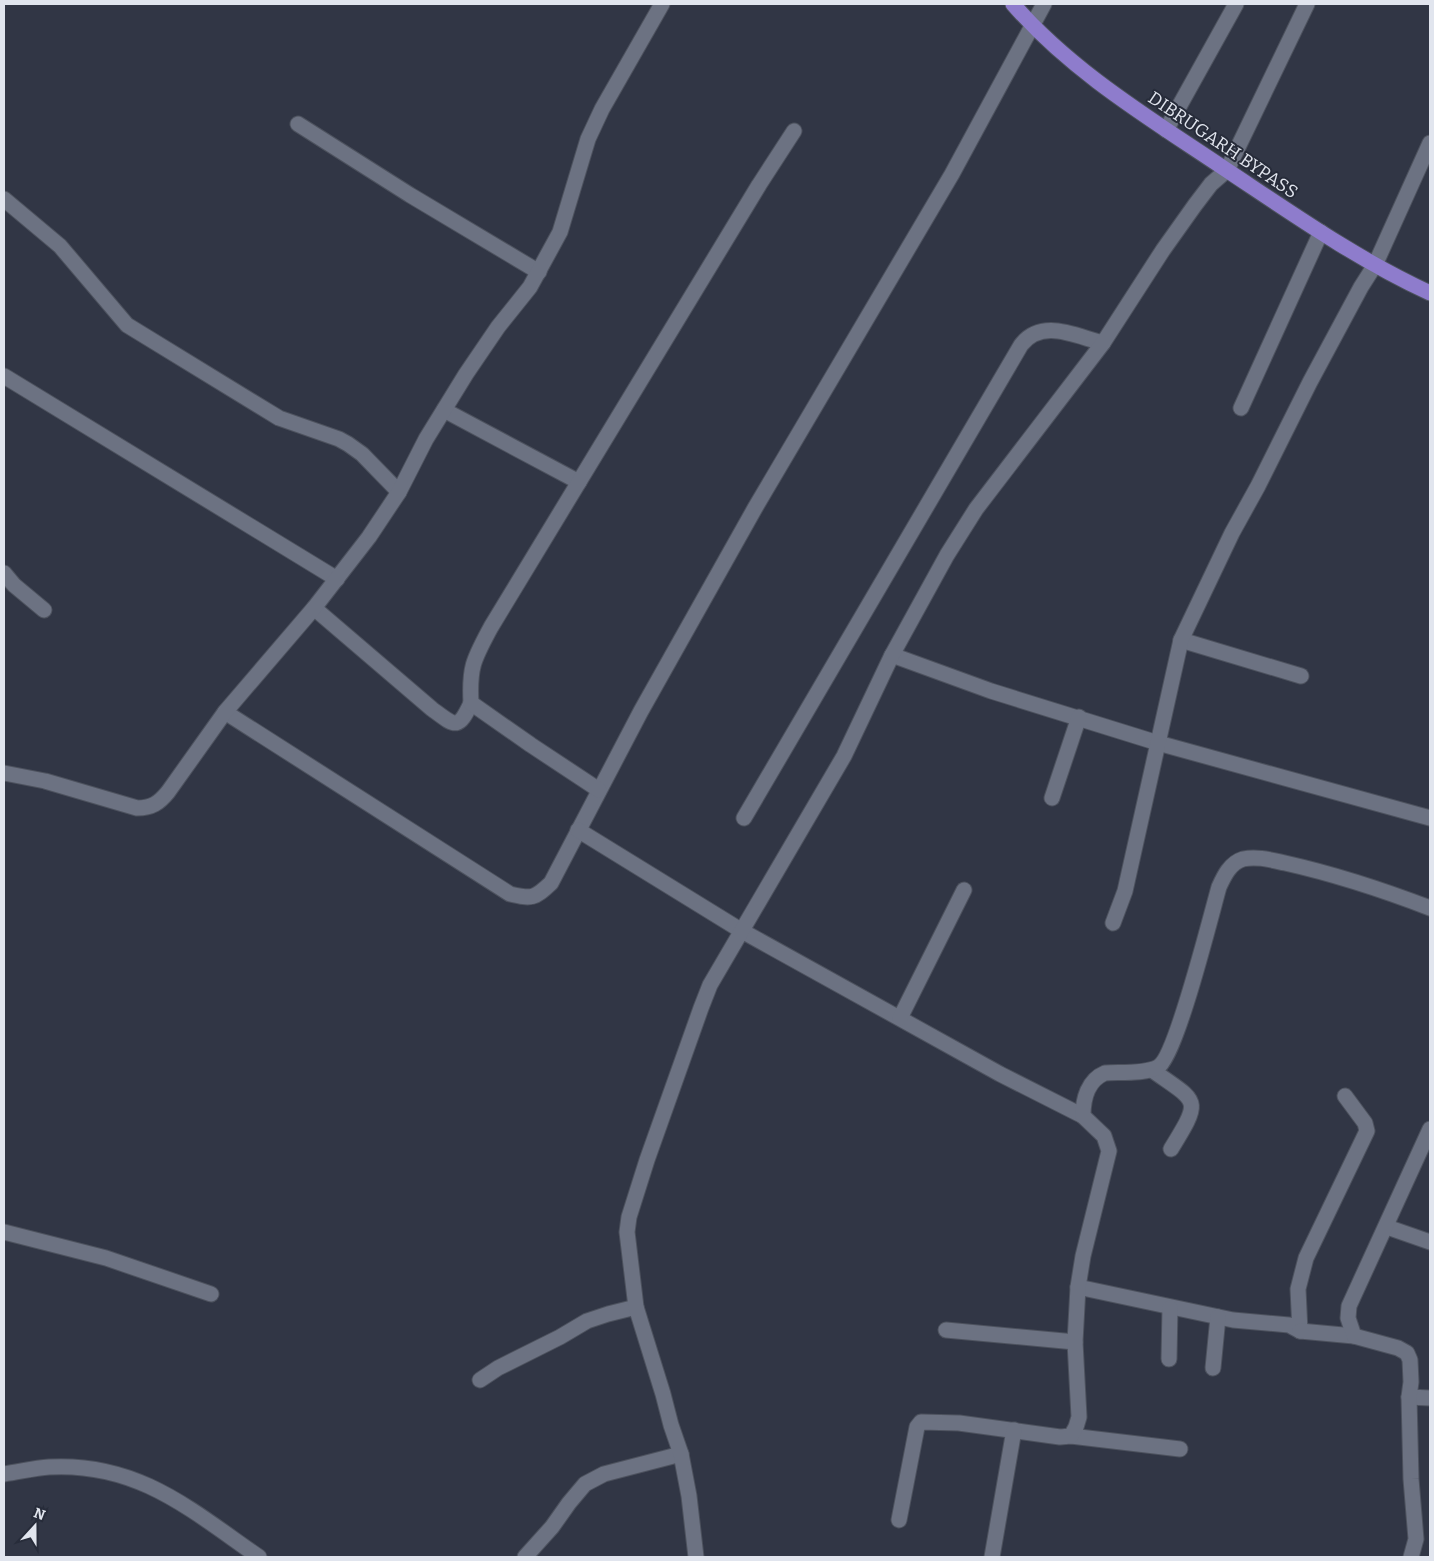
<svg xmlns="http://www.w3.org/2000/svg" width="1434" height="1561" viewBox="0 0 1434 1561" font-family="Bitter,serif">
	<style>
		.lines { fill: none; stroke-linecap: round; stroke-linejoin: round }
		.minor-casing { stroke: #4d525e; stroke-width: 17 }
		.major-casing { stroke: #4d525e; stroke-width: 17 }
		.minor { stroke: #6c7282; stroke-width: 15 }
		.major { stroke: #8e7ccc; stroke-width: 15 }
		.labels { text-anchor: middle; stroke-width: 4; stroke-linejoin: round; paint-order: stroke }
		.street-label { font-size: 18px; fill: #e1e5ee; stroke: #272c3a }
	</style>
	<rect width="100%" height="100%" fill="#313645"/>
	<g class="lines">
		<g class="minor-casing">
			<g id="minor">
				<polyline points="298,124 410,195 539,272"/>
				<polyline points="1166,130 1236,4"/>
				<polyline points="4,199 60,246 127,325 279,418 339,439 348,444 362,454 399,492"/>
				<polyline points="4,376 337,579"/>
				<polyline points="1241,408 1321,232"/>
				<polyline points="444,410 579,482"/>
				<polyline points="4,573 14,585 44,610"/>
				<path d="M314,608L432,709C455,726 458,731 471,703"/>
				<polyline points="1181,640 1301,676"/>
				<polyline points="892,655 991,691 1158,743 1430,818"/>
				<path d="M225,712L510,894C532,899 534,899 551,883L641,711L755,508L952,174L1044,4"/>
				<path d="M4,773L45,781L137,808C152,808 159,803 168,792L225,712L314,608L369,537L399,492L426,439L466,374L498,327L530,287L560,232L588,139L602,109L662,4"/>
				<path d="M599,790L531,745L471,703C469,666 474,659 491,627L759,185L794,131"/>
				<polyline points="1052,798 1079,717"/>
				<path d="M744,818L1021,345C1042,318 1075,336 1103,343"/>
				<polyline points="578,830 742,931 1000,1074 1083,1116"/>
				<polyline points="1113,923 1125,891 1181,640 1232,533 1258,486 1310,382 1361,287 1375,265 1430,143"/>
				<polyline points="900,1018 964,890"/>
				<path d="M1152,1070C1198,1103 1203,1097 1171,1149"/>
				<polyline points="1387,1227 1430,1242"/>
				<polyline points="4,1232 106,1258 211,1294"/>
				<polyline points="1078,1287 1233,1320 1289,1325 1300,1331 1298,1289 1306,1258 1367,1131 1365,1123 1345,1096"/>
				<polyline points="946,1330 1075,1342"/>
				<polyline points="1300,1331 1354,1336"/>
				<polyline points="1169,1359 1170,1308"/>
				<polyline points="1213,1368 1218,1317"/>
				<polyline points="480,1380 498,1368 560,1337 587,1321 608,1314 636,1307"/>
				<polyline points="1409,1397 1430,1398"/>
				<polyline points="1071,1436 1180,1449"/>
				<path d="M4,1474C19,1472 34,1468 49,1467C138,1462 191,1510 259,1557"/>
				<path d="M899,1520L917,1427L921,1422L959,1423L1060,1437L1071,1436L1076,1427L1079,1417L1075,1342L1078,1287L1083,1256L1109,1151L1104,1136L1083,1116C1083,1099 1088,1080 1105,1073C1119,1072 1146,1074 1158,1067C1176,1057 1211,915 1219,887C1224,876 1230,863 1243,859C1257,856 1271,860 1285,863C1334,874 1383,890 1430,908"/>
				<polyline points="525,1557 552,1527 569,1503 585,1484 604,1474 681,1454"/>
				<polyline points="696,1557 689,1496 681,1454 671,1425 663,1394 636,1307 627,1232 629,1217 647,1160 701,1008 710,985 844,756 892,655 947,555 976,509 1103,343 1163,250 1195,205 1211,184 1227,170 1307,4"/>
				<polyline points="992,1557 1014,1430"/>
				<polyline points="1411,1557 1416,1539 1411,1479 1409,1397 1411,1382 1410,1360 1407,1353 1398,1348 1354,1336 1348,1318 1349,1306 1430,1129"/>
			</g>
		</g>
		<g class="major-casing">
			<path id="major" d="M1013,4C1071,71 1149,118 1222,167C1290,212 1356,259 1430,293"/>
		</g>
		<use href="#minor" class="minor"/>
		<use href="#major" class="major"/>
	</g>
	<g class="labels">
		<g class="street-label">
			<text transform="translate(1223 145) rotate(34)" y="6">DIBRUGARH BYPASS</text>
		</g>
	</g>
	<rect width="1434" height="1561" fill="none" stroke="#e1e5ee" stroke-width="10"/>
	<g transform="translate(35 1526) rotate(21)" stroke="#272c3a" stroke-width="4" paint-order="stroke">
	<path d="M0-4L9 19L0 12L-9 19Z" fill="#e1e5ee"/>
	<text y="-8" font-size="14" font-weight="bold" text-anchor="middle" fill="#e1e5ee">N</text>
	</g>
</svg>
